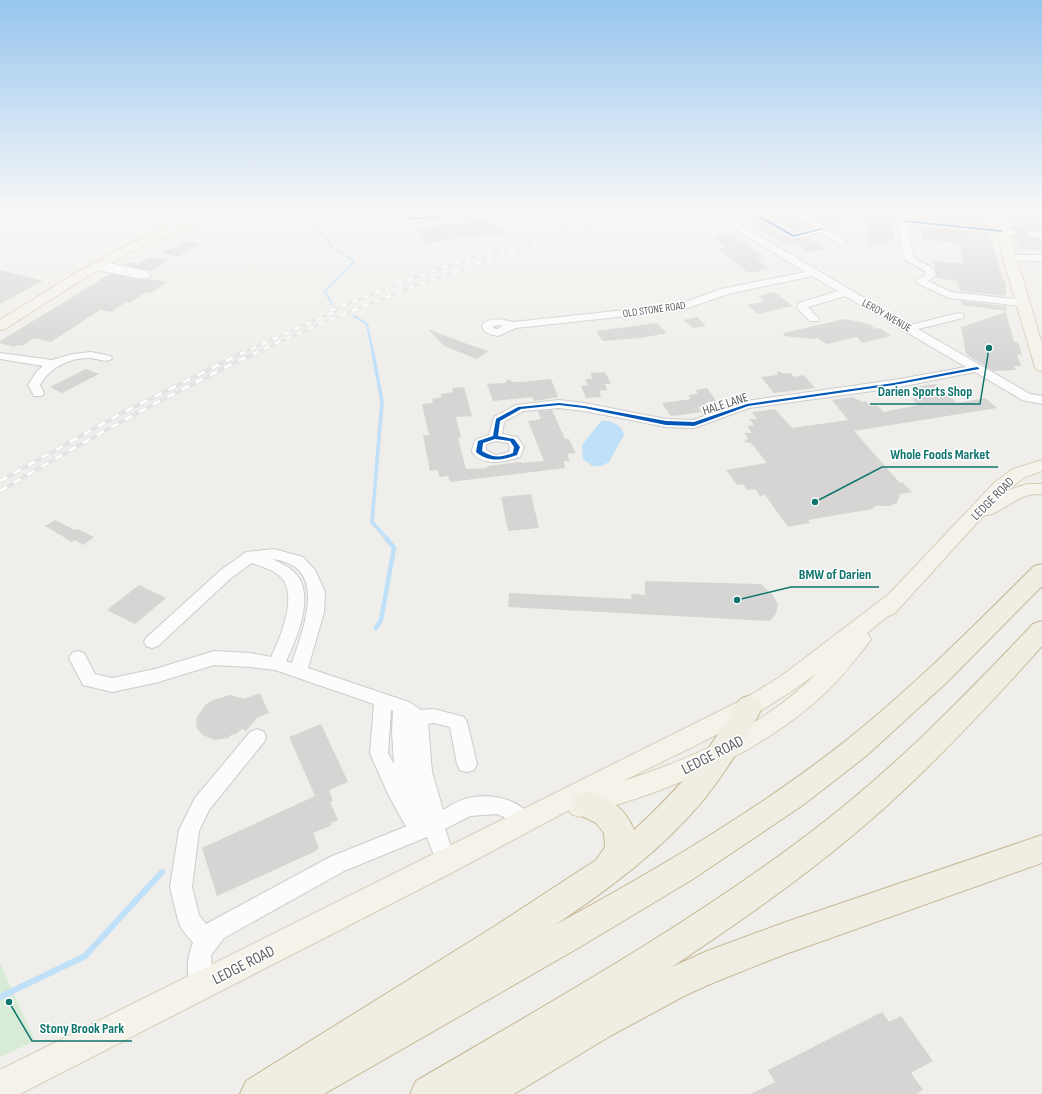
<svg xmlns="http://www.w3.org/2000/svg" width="1042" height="1094" viewBox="0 0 1042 1094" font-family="'Sofia Sans Condensed',sans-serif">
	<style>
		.green { fill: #d8ebd6 }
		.water { fill: #bfe0f9 }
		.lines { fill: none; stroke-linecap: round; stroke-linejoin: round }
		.stream-far3 { stroke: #bfe0f9; stroke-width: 2.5 }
		.stream-far2 { stroke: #bfe0f9; stroke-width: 3.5 }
		.stream-far1 { stroke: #bfe0f9; stroke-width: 4.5 }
		.stream { stroke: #bfe0f9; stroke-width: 6 }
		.building { fill: #d6d5d3 }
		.minor-tunnel { stroke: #cbcbca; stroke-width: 10; stroke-dasharray: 10 5; stroke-linecap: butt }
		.minor-casing { stroke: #cbcccc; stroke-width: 2 }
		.major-casing { stroke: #d7ceb8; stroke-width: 2 }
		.highway-casing { stroke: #c8b996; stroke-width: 2 }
		.path { stroke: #cacfcc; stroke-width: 1.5; stroke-dasharray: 2.5 1.5; stroke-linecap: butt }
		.minor { fill: #fdfcfc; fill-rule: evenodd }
		.major { fill: #f4f2e9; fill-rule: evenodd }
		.highway { fill: #f0ede3; fill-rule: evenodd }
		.rail-far1-casing { stroke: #e4e4e4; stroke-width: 3 }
		.rail-casing { stroke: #e4e4e4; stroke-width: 4 }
		.rail-far1 { stroke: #fff; stroke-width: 2; stroke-dasharray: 6; stroke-linecap: butt }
		.rail { stroke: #fff; stroke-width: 2.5; stroke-dasharray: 8; stroke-linecap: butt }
		.cycleway-casing { stroke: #fff; stroke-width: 2 }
		.cycleway { fill: #0057b8; fill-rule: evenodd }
		.labels { text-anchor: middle; stroke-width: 3; stroke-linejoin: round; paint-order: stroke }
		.far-street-label { font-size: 11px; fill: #5f6368; stroke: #fff }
		.street-label { font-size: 13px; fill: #5f6368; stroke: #fff }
		.near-street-label { font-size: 16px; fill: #5f6368; stroke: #fff }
		.leader { fill: none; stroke: #0f766e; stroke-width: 1.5 }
		.callout-dot { fill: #0f766e; stroke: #fff; stroke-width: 1.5 }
		.callout-label { font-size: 14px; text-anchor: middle; font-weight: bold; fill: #0f766e; stroke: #fff; stroke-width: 3; stroke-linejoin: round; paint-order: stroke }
	</style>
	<rect width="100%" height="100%" fill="#efeeea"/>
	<polygon class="green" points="0,963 35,1041 0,1057"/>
	<path class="water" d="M601,421C610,420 623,425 624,435L609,462L601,466H592L583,459L582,445Z"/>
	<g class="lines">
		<g class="stream-far3">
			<polyline points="324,212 327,215 315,225 333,248 354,261 325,291 332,304"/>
			<polyline points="354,316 367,324 373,354"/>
		</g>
		<polyline class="stream-far2" points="373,353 382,402 372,522 387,539"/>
		<polyline class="stream-far1" points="376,628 381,620 394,548 386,538"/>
		<polyline class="stream" points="0,997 85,956 162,872"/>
	</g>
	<g class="building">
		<polygon points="767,212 792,212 811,227 794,231 767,216 773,215"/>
		<polygon points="806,212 823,212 841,223 826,226"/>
		<polygon points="867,212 894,213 893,242 887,241 887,243 868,246"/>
		<polygon points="922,212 937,212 939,216 949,218 957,216 959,214 959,212 984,212 988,226 915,218 914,213 920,214"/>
		<polygon points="1009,212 1037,214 1042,230 1031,230 1024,234 1028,237 1042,239 1042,250 1019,249 1013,236 1016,237 1016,235 1018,232 1014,229"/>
		<polygon points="754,219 790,239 793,240 807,237 826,249 809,252 795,244 785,245 746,221"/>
		<polygon points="484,220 509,233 453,238 454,240 425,243 417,227"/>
		<polygon points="916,226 989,234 1002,276 1006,284 1006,295 1003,295 1004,296 960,291 957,281 937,278 934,261 964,264 960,243 923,240 921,232 917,231"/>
		<polygon points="730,233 763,256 756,258 769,269 748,273 718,249 726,248 713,236"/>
		<polygon points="185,241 199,244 178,257 162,253"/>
		<polygon points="150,257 168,260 150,272 147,270 125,265 129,262 138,264"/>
		<polygon points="0,270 43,281 0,304"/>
		<polygon points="110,274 141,280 150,279 167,282 151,293 146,292 129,303 126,302 111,312 100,310 51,342 34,338 22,346 17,345 14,347 0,343 0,341"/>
		<polygon points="774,292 793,306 758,314 747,305 765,301 758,296"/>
		<polygon points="961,301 1006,306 1007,311 962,305"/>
		<polygon points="1006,312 1014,342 1018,342 1022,355 1017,354 1021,366 1014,366 1016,370 993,371 966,354 961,327"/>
		<polygon points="697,317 706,326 693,328 683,320"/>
		<polygon points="845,319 869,324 876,329 880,328 891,336 862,343 857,337 826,344 818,338 810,339 784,336 783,333"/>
		<polygon points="657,323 667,333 641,338 603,341 596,331"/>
		<polygon points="428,329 467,344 488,351 477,359 444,346"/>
		<polygon points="86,369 99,374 62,393 50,387"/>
		<polygon points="778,371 785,374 791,373 794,377 804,375 815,388 774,393 761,377 777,375"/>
		<polygon points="605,372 611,384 605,384 607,390 599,391 601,396 600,397 586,398 581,386 588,385 585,379 593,379 590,373"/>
		<polygon points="508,379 513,382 521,382 551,379 558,397 534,401 532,397 493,401 487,384 505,383"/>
		<polygon points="936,384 957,403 985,398 997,408 854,431 900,483 902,482 912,492 900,494 897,503 889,506 875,506 872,509 808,520 810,523 788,527 765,495 760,496 755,489 747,490 743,484 737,485 726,470 767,463 751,443 744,442 748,438 744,433 752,433 747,426 754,425 749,419 757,419 752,412 775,409 792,428 848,420 832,400 852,397 863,402 866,401 870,406 878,406 884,412 918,405 912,399 920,398 914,393 920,392 915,387"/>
		<polygon points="464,387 472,416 456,417 461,438 458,438 466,469 487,468 487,466 521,462 522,463 544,461 528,421 541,419 538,411 552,410 565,439 569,439 576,453 567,454 570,461 564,461 565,468 450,482 448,476 439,477 438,470 430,471 423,435 429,435 422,404 433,403 432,399 442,397 441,394 453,392 452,388"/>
		<polygon points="707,388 716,401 706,402 708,406 698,407 702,412 674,416 670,415 662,403 691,399 688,395 698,394 695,390"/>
		<polygon points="531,494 539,528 508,531 501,497"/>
		<polygon points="55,520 75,530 78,529 94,537 83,545 75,540 72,542 45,526"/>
		<polygon points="645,581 761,584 773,595 778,605 776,614 770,621 508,607 509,593 632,599 631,594 645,595"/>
		<polygon points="139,585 166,598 135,624 107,610"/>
		<polygon points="260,693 269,713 257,718 246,731 242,729 236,734 229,736 229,738 214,740 203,735 198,730 196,724 197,717 205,705 213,700 230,695 244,699"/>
		<polygon points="321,724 348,782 329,790 333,801 330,802 338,820 331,823 332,825 313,833 319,848 316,850 316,851 217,896 202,848 315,796 289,737"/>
		<polygon points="882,1012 889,1022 901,1016 933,1061 911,1073 923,1090 916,1094 751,1094 775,1082 768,1070"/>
	</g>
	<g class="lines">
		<polyline class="minor-tunnel" points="1011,232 1031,234"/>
		<g class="minor-casing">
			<g id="minor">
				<polygon points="183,212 192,212 200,221 196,224 193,223"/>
				<polygon points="398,212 408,212 416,216 451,212 480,212 476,215 416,222 405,219"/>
				<path d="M708,212H719L910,325L959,313L963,314L964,316L963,318L918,329L1030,394L1042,396V404L1022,400L975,372L894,388L749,408L694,428L666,427L584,411L559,408L523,411L504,422L502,434L517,437L524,447L520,457C505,462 483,467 472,452C474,438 476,439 489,435L494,417L516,405L559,400L584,403L666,419L693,420L747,401L894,380L966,367L845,296L808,307L819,319L818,321H810L797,308L799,303L838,291L812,276L728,294L682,310L516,328L498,336C490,334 483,334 482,325C490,316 504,320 514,322L680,304L721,289L805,272ZM497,325L503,326L497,329L493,328V327ZM496,441L508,443L510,447L509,452L496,455L486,450V444Z"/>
				<polygon points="757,212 794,233 815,228 793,212 803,212 847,242 842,245 839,244 821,232 793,239 790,238 754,217 753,215 754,213"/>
				<polygon points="899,212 907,212 908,219 1014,230 1016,232 1014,234 1011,235 908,224 910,241 914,258 934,269 936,275 928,281 951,292 1023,300 1028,303 1027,305 1023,306 949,298 917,283 916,281 926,274 925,271 905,260 900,241"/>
				<path d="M938,212H957L958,214C954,218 945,216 939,215Z"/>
				<polygon points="1031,231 1042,232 1042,238 1028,236 1026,234 1028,232"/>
				<polygon points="1009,255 1042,255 1042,261 1006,260 1004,258"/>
				<polygon points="101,261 147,271 151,275 150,277 141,279 93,269 91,267"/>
				<path d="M91,352L110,356L112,358L110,360C103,362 98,359 91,358C71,357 50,367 40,385L44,393L42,396H34L28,385L37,371L43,366L0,359V353L52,360L73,354Z"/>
				<path d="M274,549L303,557L315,570L325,592L324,612L308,668L409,702L421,710L434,709L464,717L467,722L477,764L474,770L467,772L460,770L457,764L450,727L434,723L428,724L432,772L443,810C450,806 457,801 465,799C488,792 522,798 533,821L530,827L523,830L516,827L504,817L497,814L470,816L445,829L456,862L453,869L446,872L439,869L427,837L344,871L224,938L211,955L213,985L209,993L201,997L193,993C186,977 186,959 193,943L181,928L178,920L170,887L179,830L195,798L250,732L257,729L264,732L266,737L264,742L209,810L199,831L192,887L199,915L206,924L330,857L407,826L405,825L388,794L370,753L374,704L275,670L250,667L214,665L155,683L112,692L83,685L69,658L72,653L78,651L84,653L95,674L112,678L155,669L214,651L250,653L271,657C280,639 296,600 284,581C278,571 263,567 252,563L231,578L158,646L152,648L146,646L144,642L146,638L221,570L246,552ZM272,559C330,565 303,629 292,663L286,661C297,638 315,596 296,574C290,567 281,563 272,559ZM391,710L393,711L392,731L394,764L388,753Z"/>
			</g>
		</g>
		<g class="major-casing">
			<g id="major">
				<path d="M221,212H240L239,214C214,220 189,226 166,236C108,260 57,296 5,329L0,330V320L71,276L129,244L169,227Z"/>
				<polygon points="992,212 1003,212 1042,344 1042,371 1037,370 1035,367 1003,258"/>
				<path d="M1042,460V471L1025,477L1006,491L1027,484H1042V494C1037,494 1031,494 1026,496C1014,499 995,517 984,515L894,614L888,616L867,633L871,639L867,645C854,661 841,678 825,693C777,738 717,769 655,792C630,801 605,808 580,817L571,814L569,810L455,871L20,1094H0V1070L742,700L780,677L889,594L995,482L1013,469ZM817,673C765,725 693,759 623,781C689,748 758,718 817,673Z"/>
			</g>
		</g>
		<g class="highway-casing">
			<g id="highway">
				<path d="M1042,564V586L947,682L866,756L803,805L693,879L580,947L324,1094H240L246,1081L495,926L596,860L605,847L604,833L596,823L576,813L571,804L576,795L586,791C610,800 624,805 634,830C667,800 696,769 720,731C725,724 735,702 742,698C748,695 753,696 759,699L763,706C747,738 727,770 705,798C663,849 609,889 555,925C656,870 757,811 848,739C914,686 974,626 1034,566Z"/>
				<path d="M1042,621V646C991,703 938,760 881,811C816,869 744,919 672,967L707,951L783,923L1042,835V863L783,955L715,982L686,995L612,1035L514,1094H410L416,1081C549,1003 684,928 807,835C890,773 962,699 1033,624Z"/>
			</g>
		</g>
		<polyline class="path" points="1038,223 1042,223"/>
		<use href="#minor" class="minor"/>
		<use href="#major" class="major"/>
		<use href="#highway" class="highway"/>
		<g class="rail-far1-casing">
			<g id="rail-far1">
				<path d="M330,311C426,271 525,238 626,212"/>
				<polyline points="240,354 336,311"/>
				<path d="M253,354C382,294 514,247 652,212"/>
			</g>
		</g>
		<g class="rail-casing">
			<g id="rail">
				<polyline points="0,481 124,412 242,353"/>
				<path d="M0,491C83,442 167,395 255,353"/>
			</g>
		</g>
		<use href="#rail-far1" class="rail-far1"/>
		<use href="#rail" class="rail"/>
		<g class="cycleway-casing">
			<g id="cycleway">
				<polygon points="400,212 404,212 409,216 416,218 465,212 478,212 416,220 407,218"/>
				<polygon points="756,214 758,214 794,235 822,228 824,229 793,237 756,216"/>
				<polygon points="903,220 1001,230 1003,231 1001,232 904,222 903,222"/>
				<path d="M977,367L979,368V369L894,385L748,406L694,426L666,425L584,408L559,405L521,409L500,421L498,436L514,439L520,447L517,455C502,460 489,463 476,452L478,441L493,436L496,419L518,407L559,403L584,406L666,421L694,422L747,404L894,383ZM495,439L510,441L514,447L513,453C500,458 494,458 482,451L483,443Z"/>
			</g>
		</g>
		<use href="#cycleway" class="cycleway"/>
	</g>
	<linearGradient id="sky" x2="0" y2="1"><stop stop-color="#97c6ef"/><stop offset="0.58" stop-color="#f8f7f6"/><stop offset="1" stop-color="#f8f7f6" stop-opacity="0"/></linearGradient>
	<rect width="1042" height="365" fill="url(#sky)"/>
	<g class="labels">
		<g class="far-street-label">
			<text transform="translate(654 309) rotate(-8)" y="4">OLD STONE ROAD</text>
			<text transform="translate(887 315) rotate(30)" y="4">LEROY AVENUE</text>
		</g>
		<g class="street-label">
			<text transform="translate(725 403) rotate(-18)" y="5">HALE LANE</text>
			<text transform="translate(992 498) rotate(-45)" y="5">LEDGE ROAD</text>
		</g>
		<g class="near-street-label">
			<text transform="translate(712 754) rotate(-27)" y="6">LEDGE ROAD</text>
			<text transform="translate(243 964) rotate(-27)" y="6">LEDGE ROAD</text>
		</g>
	</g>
	<path class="leader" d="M989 348L980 404H870M815 502L882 467H998M737 600L791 587H879M9 1002L32 1041H132"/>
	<g class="callout-dot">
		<circle cx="989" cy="348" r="4"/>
		<circle cx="815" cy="502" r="4"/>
		<circle cx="737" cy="600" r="4"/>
		<circle cx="9" cy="1002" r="4"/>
	</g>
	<g class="callout-label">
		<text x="925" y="396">Darien Sports Shop</text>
		<text x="940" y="459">Whole Foods Market</text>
		<text x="835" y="579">BMW of Darien</text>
		<text x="82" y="1033">Stony Brook Park</text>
	</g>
</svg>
